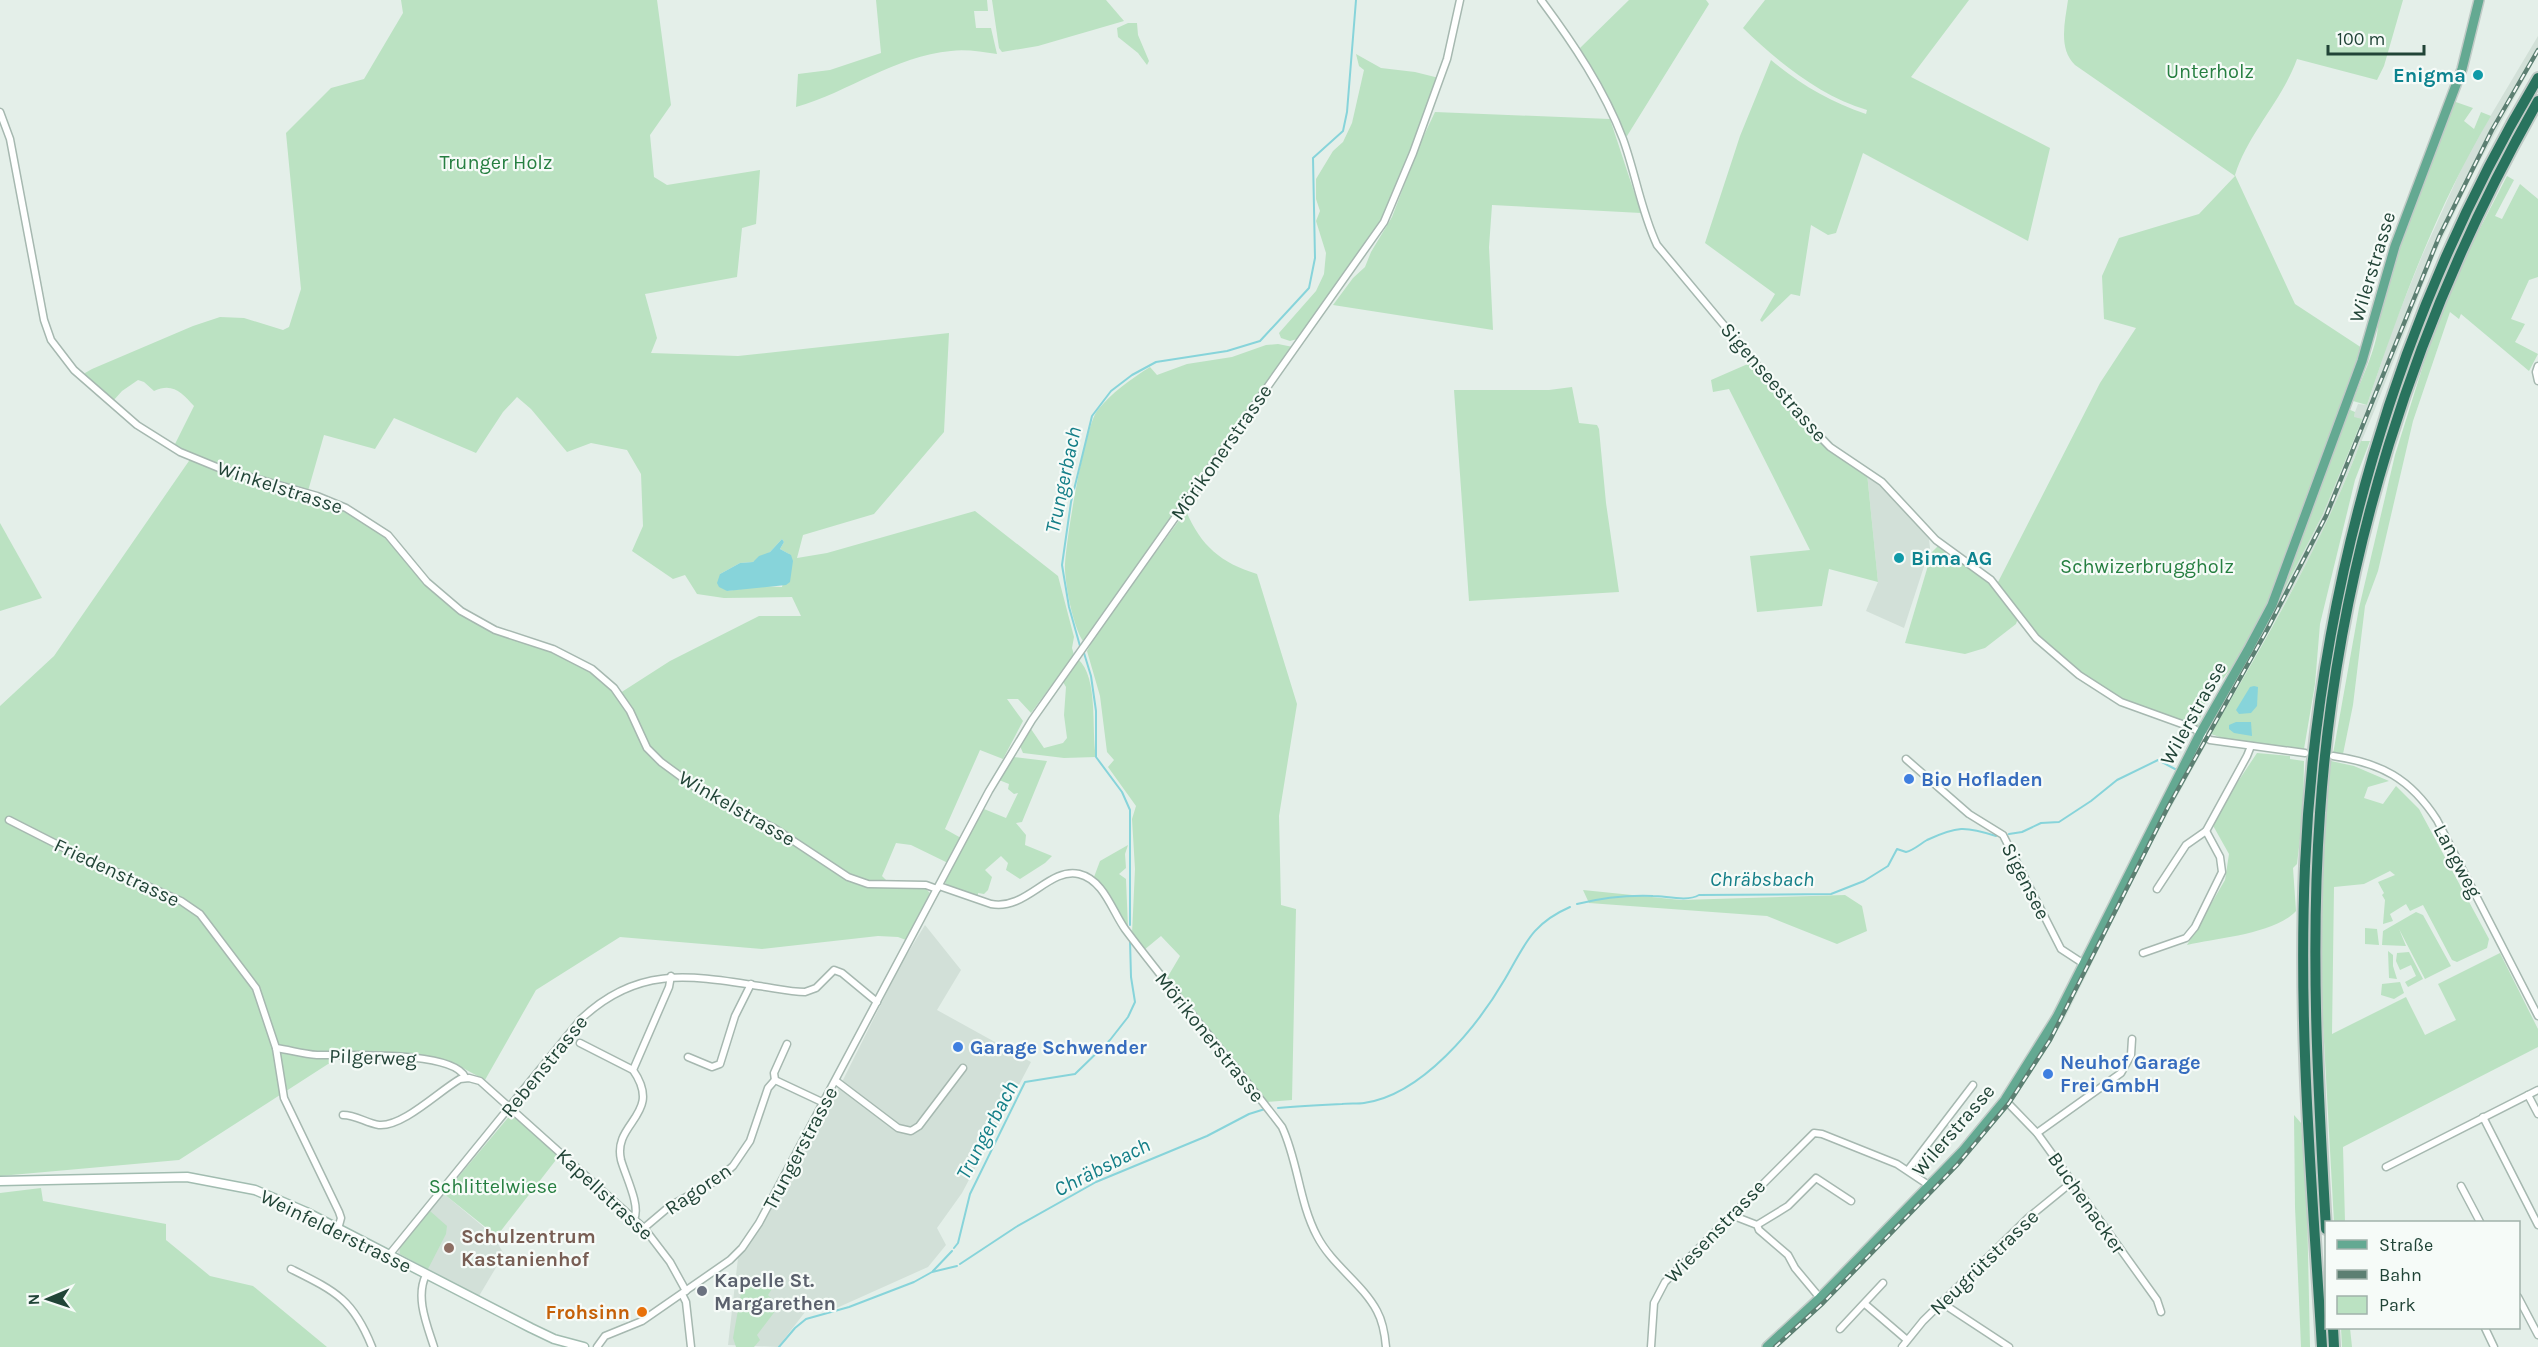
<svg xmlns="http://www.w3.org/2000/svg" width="2538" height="1347" viewBox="0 0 2538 1347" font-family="Karla,sans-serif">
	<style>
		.built { fill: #d2e0d8 }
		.green { fill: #bbe2c2; fill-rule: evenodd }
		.water { fill: #87d4da }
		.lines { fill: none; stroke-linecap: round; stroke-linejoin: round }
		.stream { stroke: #87d4da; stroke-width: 2 }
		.minor-casing { stroke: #a6b8b0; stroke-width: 9 }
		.secondary-casing { stroke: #a1bcb0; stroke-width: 11 }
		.primary-casing { stroke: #c1cbc7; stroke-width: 12 }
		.motorway-casing { stroke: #c1cbc7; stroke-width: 14 }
		.minor { stroke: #fff; stroke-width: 6 }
		.secondary { stroke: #fff; stroke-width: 8 }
		.primary { stroke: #64a992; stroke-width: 9 }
		.motorway { stroke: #29735e; stroke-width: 10 }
		.rail-casing { stroke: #5c7f72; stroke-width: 4.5 }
		.rail { stroke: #f6fbf8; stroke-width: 2; stroke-dasharray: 7; stroke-linecap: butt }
		.culture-dot { fill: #0f9aa8; stroke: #f6fbf8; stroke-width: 2 }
		.shop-dot { fill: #3f7fe0; stroke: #f6fbf8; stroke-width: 2 }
		.education-dot { fill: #8d6e63; stroke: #f6fbf8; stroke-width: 2 }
		.worship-dot { fill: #6b7280; stroke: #f6fbf8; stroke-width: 2 }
		.food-dot { fill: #e8710a; stroke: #f6fbf8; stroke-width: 2 }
		.labels { text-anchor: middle; stroke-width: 4.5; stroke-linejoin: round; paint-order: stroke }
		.park-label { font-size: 20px; fill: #267f41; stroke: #f6fbf8 }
		.culture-label { font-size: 20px; font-weight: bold; fill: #0d838f; stroke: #f6fbf8; text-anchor: end }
		.street-label { font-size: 20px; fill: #214437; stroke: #f6fbf8 }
		.shop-label { font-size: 20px; font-weight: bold; fill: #366cbe; stroke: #f6fbf8; text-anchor: start }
		.education-label { font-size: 20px; font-weight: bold; fill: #785e54; stroke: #f6fbf8; text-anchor: start }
		.worship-label { font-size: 20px; font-weight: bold; fill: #5b616d; stroke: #f6fbf8; text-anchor: start }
		.food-label { font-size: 20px; font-weight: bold; fill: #c56008; stroke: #f6fbf8; text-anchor: end }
		.water-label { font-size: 21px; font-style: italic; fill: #137e87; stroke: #f6fbf8 }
	</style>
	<rect width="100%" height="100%" fill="#e4efe9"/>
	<g class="built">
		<polygon points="2538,36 2538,54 2473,174 2435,254 2375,409 2327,524 2295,585 2154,838 2064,1020 2040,1060 2007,1109 1960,1165 1835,1294 1784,1342 1784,1337 2012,1095 2038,1057 2061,1016 2167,805 2264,630 2323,514 2360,425 2354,417 2355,412 2358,404 2367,405 2392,330 2422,256 2469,152"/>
		<polygon points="1867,473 1890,494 1929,539 1930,548 1904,628 1866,611 1878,582"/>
		<polygon points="925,925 961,970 937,1010 1031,1062 962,1193 937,1228 946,1245 928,1267 830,1311 812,1303 778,1347 728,1345 738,1258 777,1200 839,1088 901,964"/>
		<polygon points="444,1194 492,1234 504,1254 479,1296 398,1253 400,1245"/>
	</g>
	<g class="green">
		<path d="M401,0H657L671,105L650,135L654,177L667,185L760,170L756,224L742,228L737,277L645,294L657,338L651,353L738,356L949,333L944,432L874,514L803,535L797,558L827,553L975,511L1058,576L1074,637L1072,648L1074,655L1031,713L1018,699H1007L1023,721L1003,759L980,750L945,829L961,838L948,863L911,845L896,843L882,876L886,880L885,888L924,887L930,893L906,940L898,937L878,936L762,949L620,937L536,990L485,1080L461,1067L342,1052V1055L179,1160L0,1176V706L54,656L191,458L305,495L349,512L387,538L435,593L462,615L490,630L558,654L594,674L617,695L670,661L759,616H801L792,597L724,598L697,594L685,575L673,579L632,551L643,526L641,474L627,450L591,443L567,452L531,409L517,397L503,412L476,453L394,418L375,449L324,435L308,491L215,464L174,446L194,406C182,393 173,382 154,391L144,382L138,380L122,391L113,401L85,376V373L92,369L193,326L220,317L244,318L283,330L289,327L301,289L286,133L331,88L364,79L403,13ZM782,539L784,542L780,549L789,554L782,587L761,586L727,591L720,574L740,563L753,562L770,552Z"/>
		<path d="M876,0H987L988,11H974L976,28H991L997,54C982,52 966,49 951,51C895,56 849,92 796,107L798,74L830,70L881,53Z"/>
		<polygon points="992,0 1106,0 1124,21 1038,46 1002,52 999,48"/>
		<polygon points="1629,0 1706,0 1709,4 1627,136 1623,135 1618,118 1580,48"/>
		<path d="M1765,0H1969L1911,77L2050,148L2028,241L1863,153L1836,233L1828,235L1811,225L1800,296L1791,294L1762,322L1760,320L1775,294L1705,243L1740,136L1771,60C1801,85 1829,101 1866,114L1867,110C1820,96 1778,62 1743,28Z"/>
		<path d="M2068,0H2403L2384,66L2377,80L2297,59C2282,101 2248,133 2235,175L2295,304L2362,348L2253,642L2207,698L2196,731L2121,702L2079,675L2036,638L1996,586L2100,383L2136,328L2104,319L2102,276L2119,238L2199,214L2235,176L2075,65C2058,48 2065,22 2068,0Z"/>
		<polygon points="1128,23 1137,23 1138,35 1149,61 1147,65 1138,53 1118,37 1117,28"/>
		<polygon points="1356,54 1381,68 1415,72 1439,78 1382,220 1301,338 1290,341 1281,338 1279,333 1316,291 1324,274 1326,253 1316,221 1320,211 1316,199 1316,179 1333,151 1343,142 1352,123 1364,70 1359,66"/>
		<path d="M2453,101L2473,108L2464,121L2474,129L2481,112L2491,116C2437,206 2400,306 2367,405L2353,401C2360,382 2382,337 2377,321L2400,244Z"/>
		<polygon points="1435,112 1610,119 1641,213 1492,205 1489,247 1493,330 1333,305 1353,278 1365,267 1371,252 1392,217 1419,146"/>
		<polygon points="2507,176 2514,180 2495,216 2502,219 2520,184 2538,199 2538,277 2529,280 2511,319 2525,324 2515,342 2538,354 2529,371 2461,314 2459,319 2450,312 2413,421 2378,571 2365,606 2353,705 2343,754 2333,754 2359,608 2395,455 2426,356 2460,267"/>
		<path d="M1278,344L1293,347L1083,641C1073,626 1066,588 1065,570C1064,548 1085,426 1097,411C1111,393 1131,379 1150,367L1157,375L1187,364L1232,357L1266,345Z"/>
		<polygon points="1750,363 1818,437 1867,473 1878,582 1829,569 1822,606 1757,612 1750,556 1810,550 1729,389 1713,392 1711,380"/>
		<polygon points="1572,387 1579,423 1597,425 1599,429 1606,503 1619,592 1469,601 1454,390 1549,390"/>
		<polygon points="2348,409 2355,412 2354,417 2362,419 2360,425 2323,514 2282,594 2280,593"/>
		<path d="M2361,441H2370L2355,480L2320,624L2315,684L2304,749L2228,740L2211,734C2266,639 2323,543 2361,441Z"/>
		<path d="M1186,511C1201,546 1221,563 1257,574L1297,704L1279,816L1281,905L1296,909L1292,1100L1267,1102L1167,978L1180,956L1161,936L1144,950L1132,934L1135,869L1132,819L1136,806L1108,767L1114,760L1107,752L1100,696L1087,651L1098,631Z"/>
		<polygon points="0,523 42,598 0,611"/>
		<polygon points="1938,546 1991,584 2018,618 2016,624 1985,648 1965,654 1905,643 1932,552"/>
		<path d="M1078,659C1099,678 1091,730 1096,757L1064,758L1023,753L1020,746L1031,729L1044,748L1063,743L1067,738L1064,715L1066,687L1063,682Z"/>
		<path d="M2257,753L2290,756V759L2304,761L2303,813L2297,864L2293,868L2296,911C2275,934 2217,938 2187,945L2225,880L2229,854L2211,822Z"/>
		<polygon points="1013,757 1047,761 1022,822 1016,823 1026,835 1025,845 1052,856 1045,863 1020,879 1006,870 1008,863 1001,856 985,870 992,877 988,890 984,894 978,893 978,898 946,885 945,881 984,809 1006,818 1018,793 1014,794 1008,789 1009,784 999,780"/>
		<polygon points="2331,761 2354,766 2389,781 2368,787 2364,798 2383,804 2396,786 2419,809 2489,939 2487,948 2457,962 2452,960 2423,905 2410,911 2406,904 2390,914 2393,921 2383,924 2385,900 2382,895 2384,893 2378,882 2395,875 2390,871 2364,884 2334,887 2332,1034 2406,997 2425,1035 2456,1020 2438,984 2500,953 2538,1029 2538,1047 2343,1147 2345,1222 2334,1222 2320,969 2323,837"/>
		<polygon points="1128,845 1125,854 1126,868 1119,874 1126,879 1128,928 1094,877 1100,861"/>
		<polygon points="1583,890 1681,900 1845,895 1862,906 1867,931 1837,944 1767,916 1589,903"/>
		<polygon points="2416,912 2423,915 2451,966 2425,979 2399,929 2406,946 2382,945 2383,931"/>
		<polygon points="2365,928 2377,929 2379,945 2365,944"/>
		<polygon points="2388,951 2393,955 2393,966 2397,979 2389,978"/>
		<polygon points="2409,952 2423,979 2408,987 2405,982 2416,976 2411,965 2400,970 2396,961 2397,953"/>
		<polygon points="2400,982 2404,993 2394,999 2381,995 2382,984"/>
		<polygon points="511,1114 518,1118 559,1156 500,1232 494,1234 444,1194"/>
		<polygon points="2294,1115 2301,1123 2307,1206 2310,1347 2301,1347 2295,1207"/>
		<polygon points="41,1188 43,1201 166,1224 166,1240 210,1276 253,1286 327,1347 0,1347 0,1193"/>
		<polygon points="430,1211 447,1226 446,1234 428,1269 400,1254 400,1245"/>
		<polygon points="755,1280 759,1283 761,1280 767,1285 770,1281 775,1284 768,1295 779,1306 757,1335 760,1340 754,1347 736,1347 733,1338 742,1287"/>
		<polygon points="2341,1328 2350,1328 2352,1347 2342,1347"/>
	</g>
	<g class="water">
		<polygon points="782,539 784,542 780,549 791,555 793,561 790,582 786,585 727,591 719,587 717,583 720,574 740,563 753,562 759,556 770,552"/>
		<polygon points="2254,686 2258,687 2257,706 2251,713 2239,714 2236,710 2250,687"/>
		<polygon points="2236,722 2251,722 2252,736 2234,733 2229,729 2229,725"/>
	</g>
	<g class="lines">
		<g class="stream">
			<polyline points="1080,646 1069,607 1062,565 1071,502 1092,416 1111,391 1132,375 1156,362 1227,351 1260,341 1309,288 1315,258 1313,158 1343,131 1347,112 1356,0"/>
			<polyline points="1084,653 1091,676 1096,711 1096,757 1122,792 1130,810 1130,925"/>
			<polyline points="2009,834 2022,832 2041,823 2059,822 2091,801 2117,780 2158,760 2175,769"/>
			<path d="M1577,904C1601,898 1628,895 1653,896C1666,896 1687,902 1699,895L1831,894L1864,881L1888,866L1897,849L1906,852C1914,850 1920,844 1927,840C1957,826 1965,826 1996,836L1997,834"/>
			<path d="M1278,1108C1299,1106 1320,1105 1342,1104C1349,1103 1357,1104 1364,1103C1422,1095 1477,1027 1505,979C1525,945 1531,924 1570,907"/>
			<polyline points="954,1248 958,1243 970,1194 1025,1082 1075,1074 1110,1040 1128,1017 1135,1002 1131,977 1130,940"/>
			<polyline points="960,1264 1016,1227 1096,1182 1207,1136 1249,1114 1265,1109"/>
			<polyline points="933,1271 952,1251"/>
			<polyline points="779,1347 795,1328 806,1319 849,1307 914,1282 932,1272 957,1266"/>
		</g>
		<g class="minor-casing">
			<g id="minor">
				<path d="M1541,0C1573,43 1604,89 1623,139C1636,175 1641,211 1657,245L1799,415L1830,447L1882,482L1936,540L1991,580L2036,638L2079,675L2121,702L2193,728L2210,740L2305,753"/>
				<polyline points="0,112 10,139 44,320 51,340 74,370 137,425 180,452 219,468 317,496 346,508 388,535 427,582 461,611 495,630 553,649 592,669 614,688 630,711 647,748 661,762 702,792 774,828 848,877 868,884 926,885 937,889"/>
				<polyline points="2538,366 2536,372 2538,381"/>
				<path d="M2333,756C2381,763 2410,778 2437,820L2538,1016"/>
				<polyline points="1906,759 1969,814 2003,835 2061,949 2084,964"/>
				<polyline points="9,820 70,851 181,901 200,914 256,988 276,1048 284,1098 339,1212 341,1218 338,1229"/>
				<path d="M939,886L991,904C1026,911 1049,867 1079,874C1104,880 1112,911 1125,929C1175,996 1231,1060 1282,1127C1298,1161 1299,1202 1317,1236C1332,1265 1362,1283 1377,1311C1383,1322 1385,1335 1386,1347"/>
				<polyline points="2157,889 2186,845 2206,831 2247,756 2251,746"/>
				<polyline points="2143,953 2186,938 2195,927 2222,872 2220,857 2206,831"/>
				<polyline points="580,1043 633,1070"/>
				<path d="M276,1048C290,1050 303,1054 317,1055C346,1056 452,1050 465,1077"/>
				<polyline points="688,1057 712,1067 720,1064 735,1016 751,984"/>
				<polyline points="775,1080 774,1073 787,1044"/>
				<polyline points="836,1081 898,1128 911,1131 919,1126 963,1068"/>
				<polyline points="2528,1095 2538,1114"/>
				<polyline points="2005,1100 2037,1133 2157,1300 2161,1312"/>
				<path d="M343,1115C356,1115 366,1123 379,1125C403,1127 439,1091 460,1079L469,1078L480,1081L644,1228L670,1262L686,1291"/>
				<polyline points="2483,1117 2538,1225"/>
				<polyline points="2037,1133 2121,1073 2131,1055 2132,1039"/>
				<polyline points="2386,1167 2538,1090"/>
				<polyline points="1908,1170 1973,1085"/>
				<polyline points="2461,1186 2480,1222"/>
				<polyline points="1732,1213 1739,1218 1757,1225 1759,1230 1788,1255 1795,1268 1820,1298"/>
				<path d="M634,1219C641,1206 625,1175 621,1160C612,1122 664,1115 633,1070L669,987L671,976"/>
				<polyline points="1757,1225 1788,1206 1816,1178 1851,1201"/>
				<polyline points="644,1228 670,1206 717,1180 733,1166 750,1141 768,1088 775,1080 824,1103"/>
				<path d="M389,1255L581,1019C637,966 688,975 759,986C774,988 790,992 805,992L816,988L834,970L842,973L877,1002"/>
				<path d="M291,1269C335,1291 353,1299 372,1347"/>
				<path d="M426,1275C415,1297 427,1325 434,1347"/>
				<polyline points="682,1294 686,1302 691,1347"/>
				<polyline points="2518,1297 2538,1335"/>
				<polyline points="1942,1303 2009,1347"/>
				<polyline points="1865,1304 1907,1340"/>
				<polyline points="2485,1328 2494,1347"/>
				<polyline points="1840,1329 1883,1283"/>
				<polyline points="597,1347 605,1336 642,1321 730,1260 742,1248 759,1223 989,791 1032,720 1384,222 1413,153 1447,59 1460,0"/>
				<polyline points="1651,1347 1654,1303 1665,1282 1814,1133 1822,1134 1897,1164 1930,1186"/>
				<polyline points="1902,1347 1923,1321 2028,1218 2072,1182"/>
			</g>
		</g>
		<g class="secondary-casing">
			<polyline id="secondary" points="0,1181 187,1177 255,1190 306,1212 531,1328 554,1339 584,1347"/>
		</g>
		<g class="primary-casing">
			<polyline id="primary" points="1767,1347 1820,1298 1962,1152 2005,1100 2057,1017 2200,734 2248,650 2272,605 2362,361 2395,246 2462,69 2479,0"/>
		</g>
		<g class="motorway-casing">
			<g id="motorway">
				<path d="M2326,1229C2318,1090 2310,951 2320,813C2337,562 2414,319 2538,101"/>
				<polyline points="2333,1328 2334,1347"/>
				<path d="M2322,1347C2312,1187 2298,1027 2305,866C2317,590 2396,316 2538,78"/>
			</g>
		</g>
		<use href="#minor" class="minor"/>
		<use href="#secondary" class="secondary"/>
		<use href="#primary" class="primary"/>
		<use href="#motorway" class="motorway"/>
		<g class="rail-casing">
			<polyline id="rail" points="1775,1347 1823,1303 1957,1165 2009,1103 2050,1040 2168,807 2267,630 2326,516 2439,237 2492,130 2538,50"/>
		</g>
		<use href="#rail" class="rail"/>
	</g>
	<g class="culture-dot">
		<circle cx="2478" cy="75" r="6"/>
		<circle cx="1899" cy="558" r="6"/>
	</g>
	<g class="shop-dot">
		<circle cx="1909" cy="779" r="6"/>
		<circle cx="958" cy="1047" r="6"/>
		<circle cx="2048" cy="1074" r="6"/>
	</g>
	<circle class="education-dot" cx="449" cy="1248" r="6"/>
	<circle class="worship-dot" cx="702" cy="1291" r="6"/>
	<circle class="food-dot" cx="642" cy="1312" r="6"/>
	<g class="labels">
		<g class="park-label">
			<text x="2210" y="78">Unterholz</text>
			<text x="496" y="169">Trunger Holz</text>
			<text x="2147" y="573">Schwizerbruggholz</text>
			<text x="493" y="1193">Schlittelwiese</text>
		</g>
		<g class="culture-label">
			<text x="2466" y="82">Enigma</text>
			<text x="1911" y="565" text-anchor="start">Bima AG</text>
		</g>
		<g class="street-label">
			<text transform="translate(2372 267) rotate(-73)" y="7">Wilerstrasse</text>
			<text transform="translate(1774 382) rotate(49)" y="7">Sigenseestrasse</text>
			<text transform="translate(1221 452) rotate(-55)" y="7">Mörikonerstrasse</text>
			<text transform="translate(280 487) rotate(18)" y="7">Winkelstrasse</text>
			<text transform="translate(2193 713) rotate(-61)" y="7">Wilerstrasse</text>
			<text transform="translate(737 808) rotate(30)" y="7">Winkelstrasse</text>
			<text transform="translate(2458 861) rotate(62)" y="7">Langweg</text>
			<text transform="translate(117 872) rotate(25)" y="7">Friedenstrasse</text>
			<text transform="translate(2026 881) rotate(63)" y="7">Sigensee</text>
			<text transform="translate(1210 1037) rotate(51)" y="7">Mörikonerstrasse</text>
			<text transform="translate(373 1057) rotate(2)" y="7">Pilgerweg</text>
			<text transform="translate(544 1066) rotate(-51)" y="7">Rebenstrasse</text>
			<text transform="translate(1953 1130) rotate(-49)" y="7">Wilerstrasse</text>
			<text transform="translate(800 1148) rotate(-62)" y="7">Trungerstrasse</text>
			<text transform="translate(698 1189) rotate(-34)" y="7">Ragoren</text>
			<text transform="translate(605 1194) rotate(43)" y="7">Kapellstrasse</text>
			<text transform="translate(2087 1203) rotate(55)" y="7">Buchenacker</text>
			<text transform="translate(336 1231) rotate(26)" y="7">Weinfelderstrasse</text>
			<text transform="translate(1715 1231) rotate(-46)" y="7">Wiesenstrasse</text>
			<text transform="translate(1984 1262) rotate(-44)" y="7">Neugrütstrasse</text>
		</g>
		<g class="shop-label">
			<text x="1921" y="786">Bio Hofladen</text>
			<text x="970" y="1054">Garage Schwender</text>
			<text x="2060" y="1069">Neuhof Garage<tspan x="2060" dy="23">Frei GmbH</tspan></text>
		</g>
		<g class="education-label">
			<text x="461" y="1243">Schulzentrum<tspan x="461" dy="23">Kastanienhof</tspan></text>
		</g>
		<g class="worship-label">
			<text x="714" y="1287">Kapelle St.<tspan x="714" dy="23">Margarethen</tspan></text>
		</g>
		<g class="food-label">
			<text x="630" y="1319">Frohsinn</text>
		</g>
		<g class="water-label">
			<text transform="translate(1063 480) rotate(-78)" y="7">Trungerbach</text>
			<text x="1762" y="886">Chräbsbach</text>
			<text transform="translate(987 1130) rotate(-62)" y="7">Trungerbach</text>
			<text transform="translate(1102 1167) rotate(-27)" y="7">Chräbsbach</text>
		</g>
	</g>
	<rect x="2325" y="1221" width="195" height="108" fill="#f6fbf8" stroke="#a1b2ab" stroke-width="1.5"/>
	<rect x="2337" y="1240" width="30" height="9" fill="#64a992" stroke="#a1b2ab" stroke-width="1.5"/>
	<text x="2379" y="1251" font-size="18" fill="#214437">Straße</text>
	<rect x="2337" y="1270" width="30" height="9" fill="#5c7f72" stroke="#a1b2ab" stroke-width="1.5"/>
	<text x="2379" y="1281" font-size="18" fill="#214437">Bahn</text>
	<rect x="2337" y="1296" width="30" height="18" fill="#bbe2c2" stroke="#a1b2ab" stroke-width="1.5"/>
	<text x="2379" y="1311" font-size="18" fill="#214437">Park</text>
	<g transform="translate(48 1299) rotate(268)" stroke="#f6fbf8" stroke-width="4.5" paint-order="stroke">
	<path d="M0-4.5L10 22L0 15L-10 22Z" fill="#214437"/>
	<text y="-9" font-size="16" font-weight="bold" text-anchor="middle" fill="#214437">N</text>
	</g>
	<path d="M2328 45v9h96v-9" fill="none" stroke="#214437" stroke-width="3"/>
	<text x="2337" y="45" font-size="18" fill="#214437" stroke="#f6fbf8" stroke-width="4.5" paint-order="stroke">100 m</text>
</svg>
